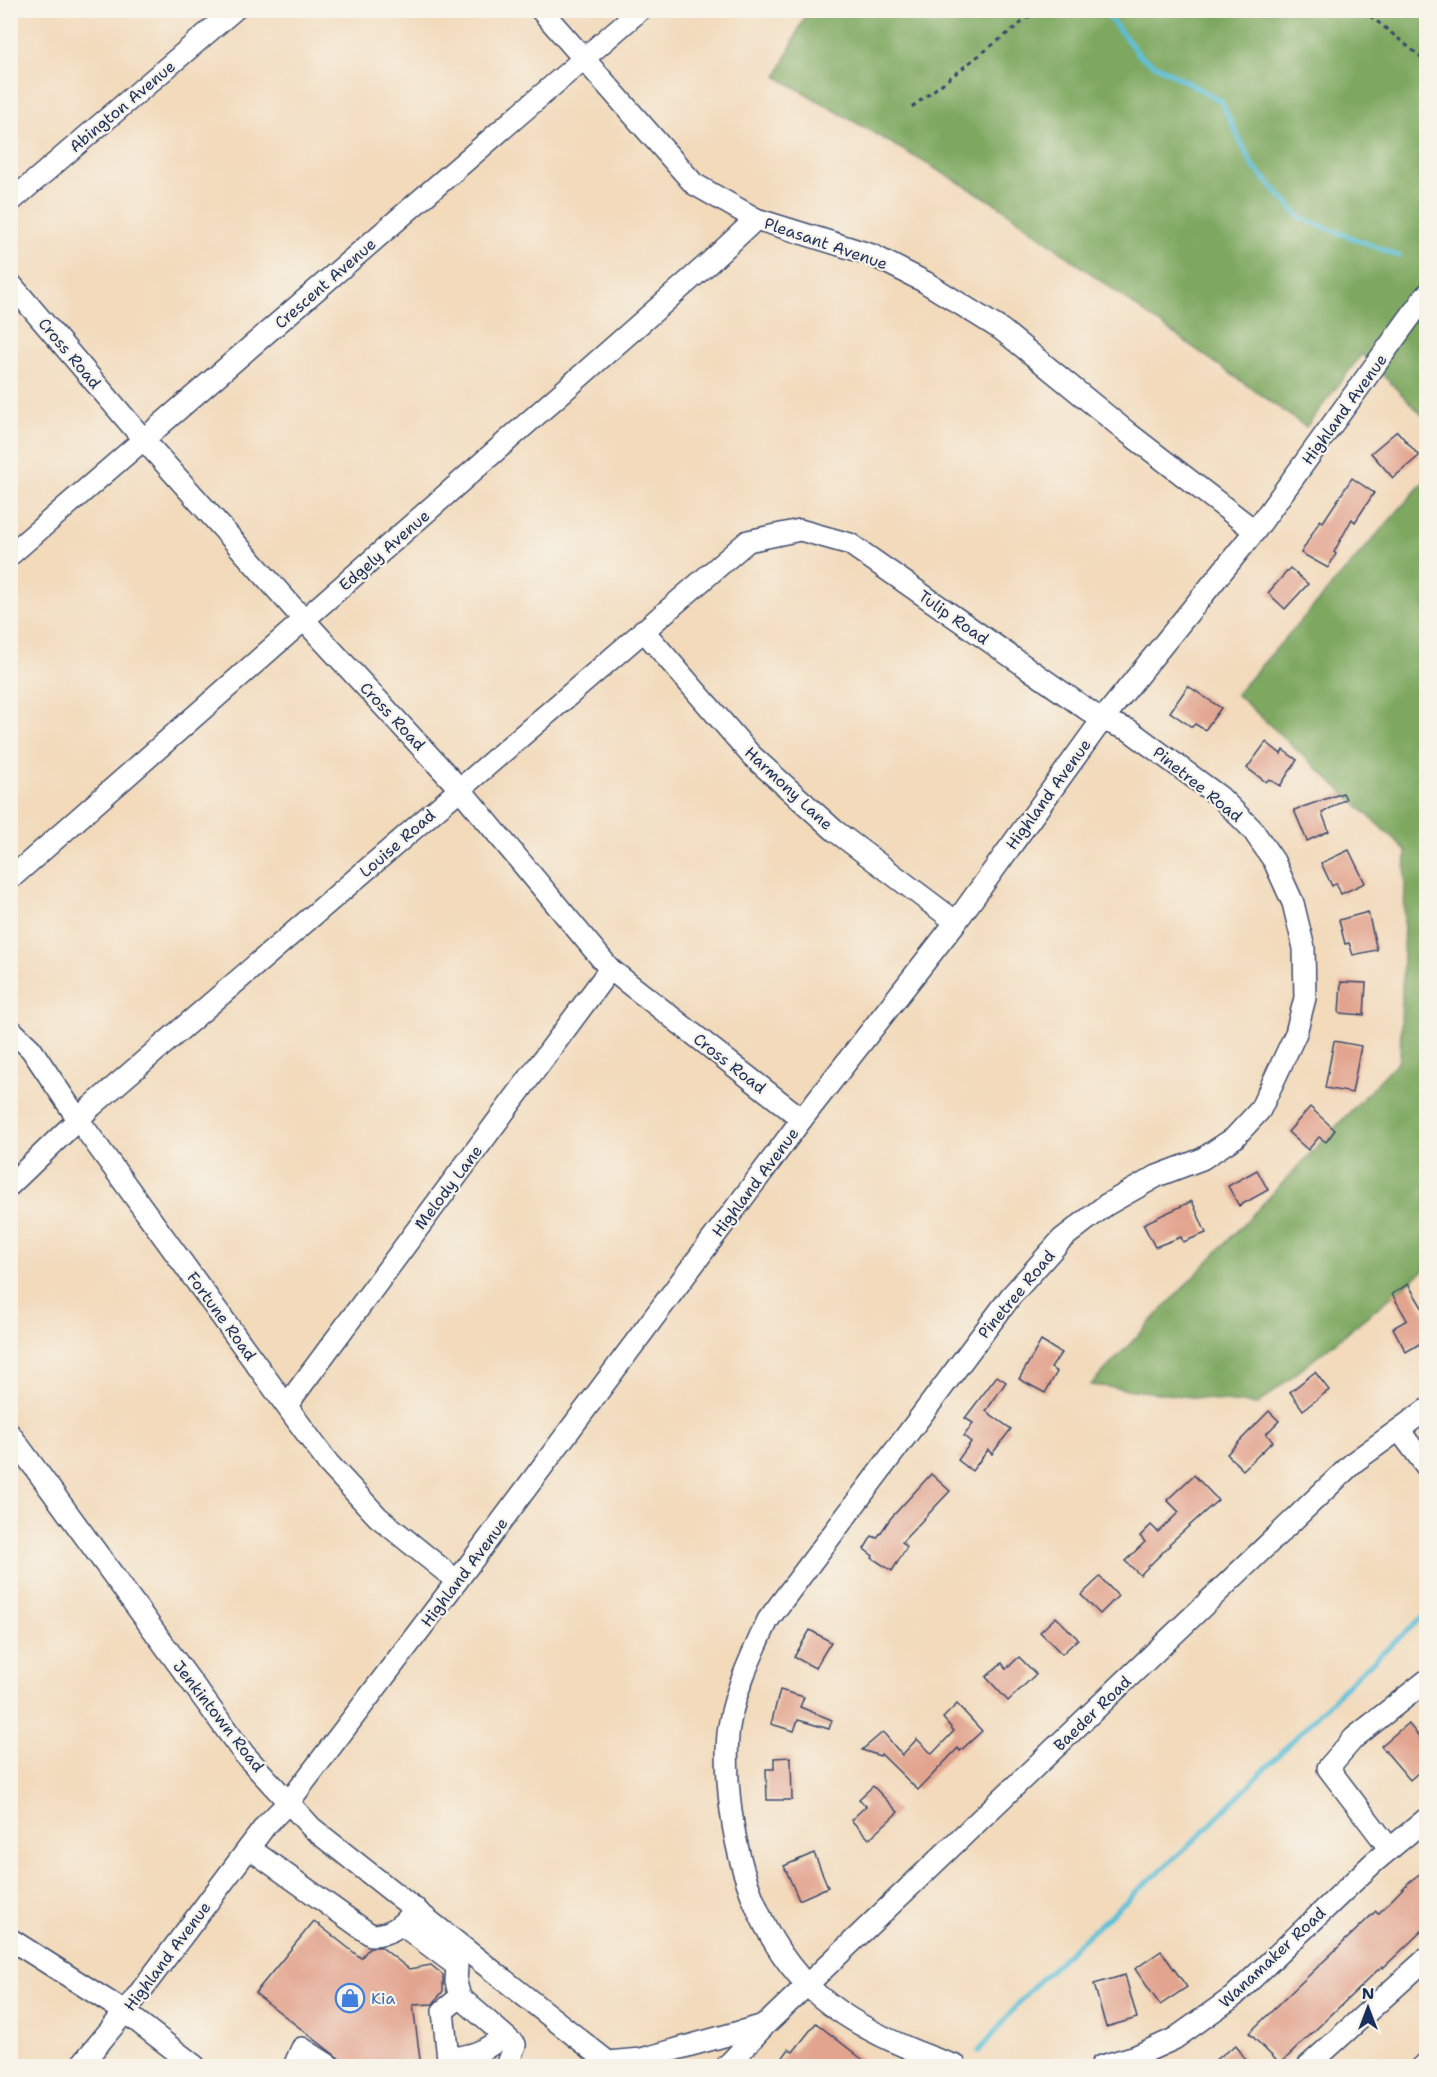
<svg xmlns="http://www.w3.org/2000/svg" width="1437" height="2077" viewBox="0 0 1437 2077" font-family="'Shantell Sans',sans-serif">
	<style>
		.forest { fill: #7ea860; stroke: #4c6c5f; stroke-width: 1.5 }
		.lines { fill: none; stroke-linecap: round; stroke-linejoin: round }
		.stream { stroke: #5abfd8; stroke-width: 5 }
		.building { fill: #e2a48f }
		.minor-casing { stroke: #3b496c; stroke-width: 24 }
		.path { stroke: #3b496c; stroke-width: 3; stroke-dasharray: 4.5 4.5; stroke-linecap: butt }
		.minor { stroke: #fff; stroke-width: 21 }
		.rail-casing { stroke: #1b2f5e; stroke-width: 7 }
		.rail { stroke: #f7f3e8; stroke-width: 4.5; stroke-dasharray: 14; stroke-linecap: butt }
		.labels { text-anchor: middle; stroke-width: 4.5; stroke-linejoin: round; paint-order: stroke }
		.street-label { font-size: 16px; fill: #1b2f5e; stroke: #f7f3e8 }
		.shop-label { font-size: 16px; fill: #366cbe; stroke: #f7f3e8; text-anchor: start }
	</style>
	<rect width="100%" height="100%" fill="#f7f3e8"/>
	<filter id="ink" filterUnits="userSpaceOnUse"><feTurbulence type="fractalNoise" baseFrequency=".0167" numOctaves="2"/><feDisplacementMap in="SourceGraphic" scale="12" xChannelSelector="R" yChannelSelector="G"/><feConvolveMatrix kernelMatrix="1 2 1 2 8 2 1 2 1" color-interpolation-filters="sRGB"/></filter>
	<filter id="wash" filterUnits="userSpaceOnUse"><feTurbulence type="fractalNoise" baseFrequency=".008" numOctaves="4" result="noise"/><feDisplacementMap in="SourceGraphic" scale="24" xChannelSelector="R" yChannelSelector="G"/><feGaussianBlur stdDeviation="1.35" result="paint"/><feColorMatrix in="noise" values="0 0 0 0 0 0 0 0 0 0 0 0 0 0 0 0 0 1.4 0 .05"/><feComposite in="paint" operator="in"/></filter>
	<g filter="url(#wash)">
		<rect width="100%" height="100%" fill="#f2dabb"/>
		<g class="forest">
			<polygon points="807,11 1426,11 1426,419 1362,354 1306,427 1139,309 998,205 777,77"/>
			<polygon points="1426,479 1426,1269 1257,1405 1091,1385 1400,1059 1406,850 1236,694"/>
		</g>
		<g class="lines">
			<g class="stream">
				<polyline points="1103,10 1141,57 1221,101 1252,165 1301,218 1399,256"/>
				<polyline points="979,2051 1027,1993 1071,1950 1199,1836 1352,1680 1426,1614"/>
			</g>
		</g>
		<g id="blocks">
			<g class="building">
				<polygon points="1397,431 1419,456 1393,478 1371,453"/>
				<polygon points="1352,478 1374,493 1355,522 1352,519 1334,552 1336,554 1328,568 1301,553 1320,520 1323,522"/>
				<polygon points="1290,568 1308,584 1285,609 1268,593"/>
				<polygon points="1188,686 1221,708 1205,730 1195,724 1192,727 1170,712"/>
				<polygon points="1266,742 1281,754 1283,750 1297,760 1280,786 1269,779 1266,782 1247,768"/>
				<polygon points="1343,793 1346,799 1322,813 1329,831 1307,841 1294,810"/>
				<polygon points="1349,850 1365,883 1341,894 1336,883 1332,886 1321,863"/>
				<polygon points="1368,912 1377,950 1353,955 1349,943 1345,944 1339,920"/>
				<polygon points="1341,982 1366,983 1364,1015 1339,1013"/>
				<polygon points="1334,1041 1361,1046 1352,1093 1325,1088"/>
				<polygon points="1310,1107 1335,1130 1326,1142 1319,1137 1308,1150 1288,1132"/>
				<polygon points="1257,1170 1268,1190 1239,1206 1228,1186"/>
				<polygon points="1192,1201 1206,1233 1183,1242 1181,1237 1155,1247 1143,1224"/>
				<polygon points="1408,1284 1426,1314 1426,1340 1406,1352 1393,1328 1407,1320 1392,1294"/>
				<polygon points="1041,1341 1061,1353 1051,1368 1057,1372 1045,1393 1019,1379"/>
				<polygon points="1315,1372 1329,1390 1303,1410 1290,1392"/>
				<polygon points="997,1376 1006,1382 986,1411 1011,1429 992,1454 988,1450 972,1471 958,1460 971,1442 964,1436 973,1423 965,1418"/>
				<polygon points="1269,1411 1279,1421 1266,1434 1273,1441 1243,1470 1227,1454"/>
				<polygon points="931,1474 950,1491 902,1542 907,1547 892,1571 872,1558 873,1556 864,1549 872,1536 877,1538 890,1519"/>
				<polygon points="1194,1475 1218,1500 1169,1544 1170,1545 1140,1575 1125,1561 1145,1542 1140,1536 1151,1525 1158,1532 1179,1512 1167,1500"/>
				<polygon points="1100,1577 1118,1596 1100,1614 1081,1595"/>
				<polygon points="1056,1617 1078,1639 1062,1654 1040,1632"/>
				<polygon points="810,1630 831,1642 815,1668 794,1657"/>
				<polygon points="1019,1657 1036,1674 1008,1701 986,1677 1002,1663 1006,1669"/>
				<polygon points="780,1690 804,1697 800,1707 832,1720 829,1729 798,1720 794,1731 771,1724"/>
				<polygon points="957,1704 982,1731 960,1751 958,1748 918,1790 881,1754 880,1756 862,1750 883,1732 902,1755 917,1739 932,1754 954,1731 943,1718"/>
				<polygon points="1408,1723 1426,1745 1426,1766 1410,1780 1381,1746"/>
				<polygon points="791,1757 792,1800 767,1800 766,1769 774,1769 774,1758"/>
				<polygon points="873,1786 898,1812 869,1839 851,1820 866,1806 859,1799"/>
				<polygon points="814,1853 828,1887 799,1900 784,1866"/>
				<polygon points="1426,1869 1426,1927 1383,1968 1382,1966 1280,2064 1249,2033 1376,1911 1378,1914 1409,1882"/>
				<polygon points="314,1921 361,1958 370,1947 381,1947 409,1969 431,1965 443,1975 443,1991 433,2004 413,2005 421,2067 350,2067 255,1993"/>
				<polygon points="1161,1951 1187,1987 1160,2005 1135,1969"/>
				<polygon points="1125,1975 1137,2018 1106,2027 1094,1984"/>
				<polygon points="816,2023 872,2067 776,2067 789,2049 793,2052"/>
				<polygon points="1236,2045 1250,2067 1205,2067"/>
			</g>
		</g>
	</g>
	<g filter="url(#ink)">
		<use href="#blocks" fill-opacity="0" stroke="#3b496c" stroke-width="1.5"/>
		<g class="lines">
			<g class="minor-casing">
				<g id="minor">
					<polyline points="541,10 694,184 756,219 872,255 925,282 1002,330 1127,432 1255,531"/>
					<polyline points="10,202 234,10"/>
					<polyline points="10,283 144,440 304,620 460,789 610,969 802,1119"/>
					<polyline points="10,555 640,10"/>
					<polyline points="643,630 751,755 834,830 956,922"/>
					<polyline points="10,879 710,262 756,219"/>
					<polyline points="10,1029 31,1049 78,1119 328,1463 378,1517 457,1581"/>
					<path d="M10,1185L92,1106L748,541L800,530L850,544L1102,720L1129,730L1220,797L1252,829L1274,861L1293,903L1304,948L1305,998L1296,1033L1260,1110L1234,1138L1202,1159L1157,1176L1106,1205L1062,1239L1011,1296L768,1620C753,1653 737,1685 730,1721C726,1740 727,1761 728,1780C733,1858 758,1943 819,1996C858,2029 908,2050 956,2066"/>
					<polyline points="287,1405 610,969"/>
					<polyline points="1399,1430 1426,1466"/>
					<polyline points="10,1434 244,1754 312,1828 613,2066"/>
					<path d="M249,1848L371,1935C392,1935 402,1925 416,1909"/>
					<polyline points="1390,1849 1328,1768 1354,1738 1426,1681"/>
					<polyline points="402,1925 457,1966 456,1982 460,1997 515,2045 507,2066"/>
					<polyline points="10,1939 125,2012 195,2066"/>
					<path d="M448,2059C475,2055 483,2052 504,2036"/>
					<polyline points="600,2064 608,2062 641,2059 764,2025"/>
					<polyline points="80,2066 125,2012 266,1825 289,1802 457,1581 802,1119 956,922 1102,720 1255,531 1426,295"/>
					<polyline points="294,2066 302,2048 330,2066"/>
					<polyline points="446,2066 448,2059 443,2011 460,1997"/>
					<polyline points="727,2066 765,2025 1354,1462 1426,1410"/>
					<polyline points="1101,2066 1136,2056 1174,2039 1233,1997 1373,1863 1426,1819"/>
					<polyline points="1308,2066 1426,1959"/>
				</g>
			</g>
			<g class="path">
				<polyline points="1363,10 1426,61"/>
				<polyline points="912,107 1038,10"/>
			</g>
			<use href="#minor" class="minor"/>
			<g class="rail-casing">
				<polyline id="rail" points="1411,2066 1426,2052"/>
			</g>
			<use href="#rail" class="rail"/>
		</g>
	</g>
	<defs>
		<g id="shop-ring" transform="scale(1.5)"><circle r="9.5" fill="#f7f3e8" stroke="#3f7fe0" stroke-width="1.5"/><path d="M-5-2.5h2.3a2.7 3.5 0 0 1 5.4 0H5L5.5 6h-11ZM-1.5-2.5h3a1.5 2.3 0 0 0-3 0Z" fill="#3f7fe0"/></g>
	</defs>
	<g fill-rule="evenodd">
		<use href="#shop-ring" x="350" y="1998"/>
	</g>
	<g class="labels">
		<g class="street-label">
			<text transform="translate(122 106) rotate(-40)" y="6">Abington Avenue</text>
			<text transform="translate(826 243) rotate(19)" y="6">Pleasant Avenue</text>
			<text transform="translate(325 283) rotate(-41)" y="6">Crescent Avenue</text>
			<text transform="translate(70 353) rotate(50)" y="6">Cross Road</text>
			<text transform="translate(1344 409) rotate(-54)" y="6">Highland Avenue</text>
			<text transform="translate(384 550) rotate(-41)" y="6">Edgely Avenue</text>
			<text transform="translate(954 617) rotate(35)" y="6">Tulip Road</text>
			<text transform="translate(393 716) rotate(47)" y="6">Cross Road</text>
			<text transform="translate(1198 784) rotate(39)" y="6">Pinetree Road</text>
			<text transform="translate(789 788) rotate(43)" y="6">Harmony Lane</text>
			<text transform="translate(1048 794) rotate(-54)" y="6">Highland Avenue</text>
			<text transform="translate(397 843) rotate(-41)" y="6">Louise Road</text>
			<text transform="translate(730 1063) rotate(38)" y="6">Cross Road</text>
			<text transform="translate(755 1182) rotate(-53)" y="6">Highland Avenue</text>
			<text transform="translate(448 1187) rotate(-53)" y="6">Melody Lane</text>
			<text transform="translate(1016 1294) rotate(-50)" y="6">Pinetree Road</text>
			<text transform="translate(222 1316) rotate(54)" y="6">Fortune Road</text>
			<text transform="translate(464 1572) rotate(-53)" y="6">Highland Avenue</text>
			<text transform="translate(1092 1713) rotate(-44)" y="6">Baeder Road</text>
			<text transform="translate(219 1716) rotate(52)" y="6">Jenkintown Road</text>
			<text transform="translate(167 1956) rotate(-53)" y="6">Highland Avenue</text>
			<text transform="translate(1272 1957) rotate(-43)" y="6">Wanamaker Road</text>
		</g>
		<g class="shop-label">
			<text x="371" y="2004">Kia</text>
		</g>
	</g>
	<rect width="1437" height="2077" fill="none" stroke="#f7f3e8" stroke-width="36"/>
	<g transform="translate(1368 2008)" stroke="#f7f3e8" stroke-width="4.5" paint-order="stroke">
	<path d="M0-4.5L10 22L0 15L-10 22Z" fill="#1b2f5e"/>
	<text y="-9" font-size="16" font-weight="bold" text-anchor="middle" fill="#1b2f5e">N</text>
	</g>
</svg>
